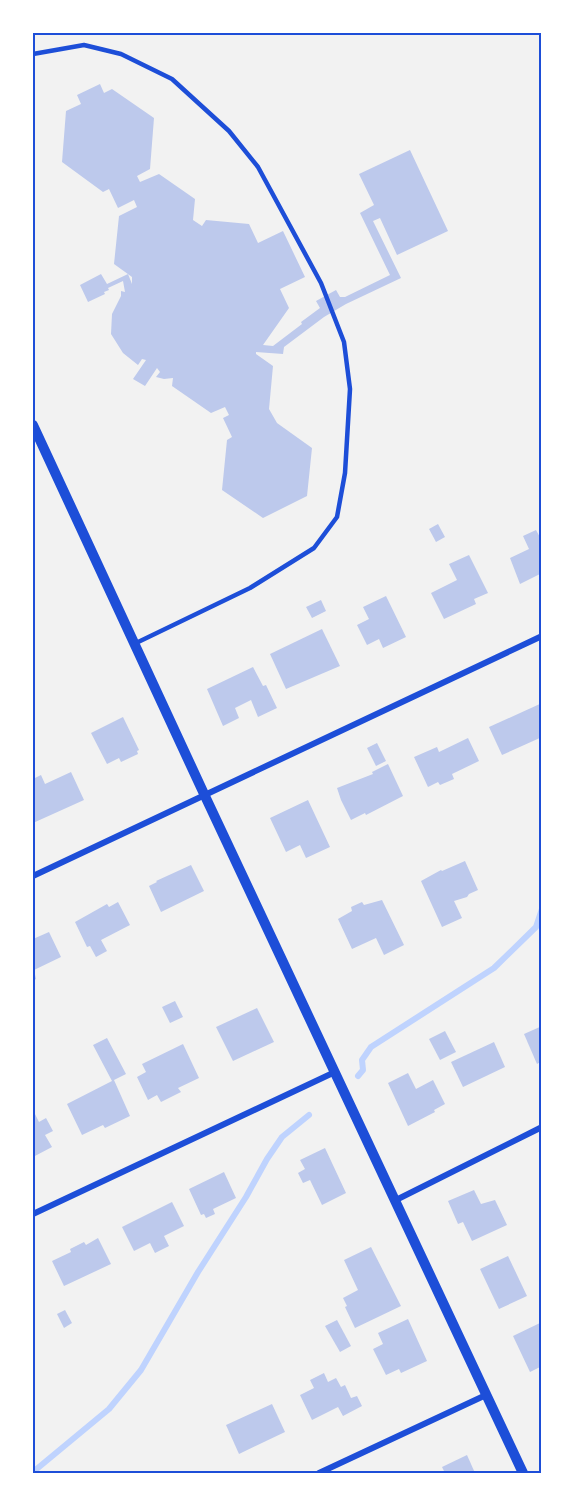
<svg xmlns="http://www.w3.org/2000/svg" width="575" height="1506" viewBox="0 0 575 1506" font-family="Karla,sans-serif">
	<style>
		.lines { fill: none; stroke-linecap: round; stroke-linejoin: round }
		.stream { stroke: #bfd3fe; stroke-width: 6 }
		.building { fill: #bdc9ec }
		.service { stroke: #1d4ed8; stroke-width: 4.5 }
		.minor { stroke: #1d4ed8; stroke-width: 6 }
		.tertiary { stroke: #1d4ed8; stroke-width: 10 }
		.neatline { fill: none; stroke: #1d4ed8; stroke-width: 2 }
	</style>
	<rect width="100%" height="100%" fill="#f2f2f2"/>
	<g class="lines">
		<g class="stream">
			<polyline points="358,1076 363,1070 362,1060 371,1047 494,968 536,927 542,909"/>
			<polyline points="33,1472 109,1409 141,1370 198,1272 246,1197 267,1159 282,1137 309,1115"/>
		</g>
	</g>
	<g class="building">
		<polygon points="100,84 104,93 112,89 154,118 150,169 137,176 140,182 159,174 195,199 193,220 202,226 206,220 249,224 258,243 283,231 305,277 280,289 289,308 263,345 273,346 302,324 301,322 320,308 316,301 336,290 340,297 345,297 390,275 360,213 374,205 359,174 410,150 448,231 397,255 380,218 373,221 401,278 346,304 324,317 284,347 283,354 256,352 256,354 273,366 269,409 277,423 312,448 307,496 263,518 222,490 227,440 232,437 223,418 229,415 225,407 211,413 172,386 173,378 164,379 156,377 160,372 157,368 145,386 133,379 146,360 142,359 138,365 123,353 111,334 112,314 121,296 121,291 125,292 123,281 108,288 109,290 104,292 105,294 88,302 80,285 101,274 107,284 128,274 132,284 132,277 114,264 119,216 137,207 134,200 118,208 109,189 103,192 62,162 66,111 81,104 77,95"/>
		<polygon points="438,524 445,537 436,542 429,529"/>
		<polygon points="536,530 542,541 542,573 520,584 510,558 529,549 523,536"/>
		<polygon points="469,555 488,593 474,599 476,604 444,619 431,593 457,580 449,564"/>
		<polygon points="386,596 406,637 383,648 379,639 367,645 357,625 369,619 363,607"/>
		<polygon points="321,600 326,611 312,618 306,607"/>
		<polygon points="322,629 340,666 286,689 270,654"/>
		<polygon points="253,667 263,686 266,685 277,708 258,717 251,700 235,708 239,718 223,726 207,689"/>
		<polygon points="542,703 542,737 502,755 489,727"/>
		<polygon points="123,717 139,750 137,751 138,754 121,762 119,758 107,764 91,733"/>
		<polygon points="468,738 479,761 452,774 454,779 440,785 438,782 428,787 414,757 437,747 439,752"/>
		<polygon points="377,743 386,761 376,766 367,748"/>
		<polygon points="388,764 403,796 366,815 365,813 351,820 341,800 337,788 373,774 372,772"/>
		<polygon points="71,772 84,800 33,823 33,779 41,775 45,784"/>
		<polygon points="308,800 330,847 306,858 300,845 286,852 270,818"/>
		<polygon points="465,861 478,890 469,894 467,897 454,901 462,918 442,927 421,881 441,870 442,871"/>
		<polygon points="191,865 204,891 161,912 149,886 157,882 156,881"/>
		<polygon points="382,900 404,945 384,955 376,938 352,949 338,919 352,911 351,907 362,902 364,905"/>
		<polygon points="118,902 130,925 101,940 107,951 96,957 90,946 87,947 75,922 107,904 109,907"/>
		<polygon points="49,932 61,957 34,970 36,979 33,981 33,939"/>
		<polygon points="175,1001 183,1017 170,1023 162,1007"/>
		<polygon points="257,1008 274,1042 233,1061 216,1027"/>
		<polygon points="542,1026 542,1061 537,1064 524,1034"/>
		<polygon points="445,1031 456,1052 440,1060 429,1039"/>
		<polygon points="107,1038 126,1074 114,1080 130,1116 105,1128 103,1125 82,1135 67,1104 112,1081 93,1045"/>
		<polygon points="494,1042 505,1067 463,1087 451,1062"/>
		<polygon points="183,1044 199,1078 178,1088 181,1092 161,1102 157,1095 148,1100 137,1077 146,1072 142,1064"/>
		<polygon points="408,1073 416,1089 433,1080 445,1104 434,1110 435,1112 408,1126 388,1083"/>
		<polygon points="33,1110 39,1122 46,1118 53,1131 45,1135 52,1147 33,1157"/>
		<polygon points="325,1148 346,1193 322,1205 310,1180 303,1183 298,1173 305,1169 300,1160"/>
		<polygon points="224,1172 236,1198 213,1209 215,1214 206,1218 204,1214 201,1215 189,1189"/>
		<polygon points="474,1190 481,1204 495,1200 507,1225 472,1241 463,1222 458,1224 448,1201"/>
		<polygon points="172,1202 184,1226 164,1236 169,1246 155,1253 150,1243 134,1251 122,1227"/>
		<polygon points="98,1238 111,1264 64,1286 52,1261 71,1252 70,1249 84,1242 86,1245"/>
		<polygon points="371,1247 401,1306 355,1328 345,1307 347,1306 343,1298 358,1290 344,1260"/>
		<polygon points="508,1256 527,1296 499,1309 480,1269"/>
		<polygon points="65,1310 72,1323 64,1328 57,1314"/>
		<polygon points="408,1319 427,1361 401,1373 399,1369 386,1375 373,1349 383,1344 378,1333"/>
		<polygon points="337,1320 351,1346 340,1352 325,1326"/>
		<polygon points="542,1322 542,1366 530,1372 513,1336"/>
		<polygon points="324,1373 328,1382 336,1378 341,1387 345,1385 351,1398 357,1396 362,1406 343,1416 338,1407 312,1420 300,1395 314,1388 310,1380"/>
		<polygon points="272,1404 285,1432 239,1454 226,1425"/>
		<polygon points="467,1455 475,1473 445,1473 442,1467"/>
	</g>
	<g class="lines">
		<polyline class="service" points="33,54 84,45 121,54 172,79 229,131 258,167 321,283 344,342 350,389 345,473 337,517 314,548 250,588 134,644"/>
		<g class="minor">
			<polyline points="33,876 542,636"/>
			<polyline points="396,1200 542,1127"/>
			<polyline points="33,1214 335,1072"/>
			<polyline points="319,1473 486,1395"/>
		</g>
		<polyline class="tertiary" points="33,425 205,796 523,1473"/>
	</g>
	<rect width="575" height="1506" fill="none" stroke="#ffffff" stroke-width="69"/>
	<rect x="34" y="34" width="506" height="1438" class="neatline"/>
</svg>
